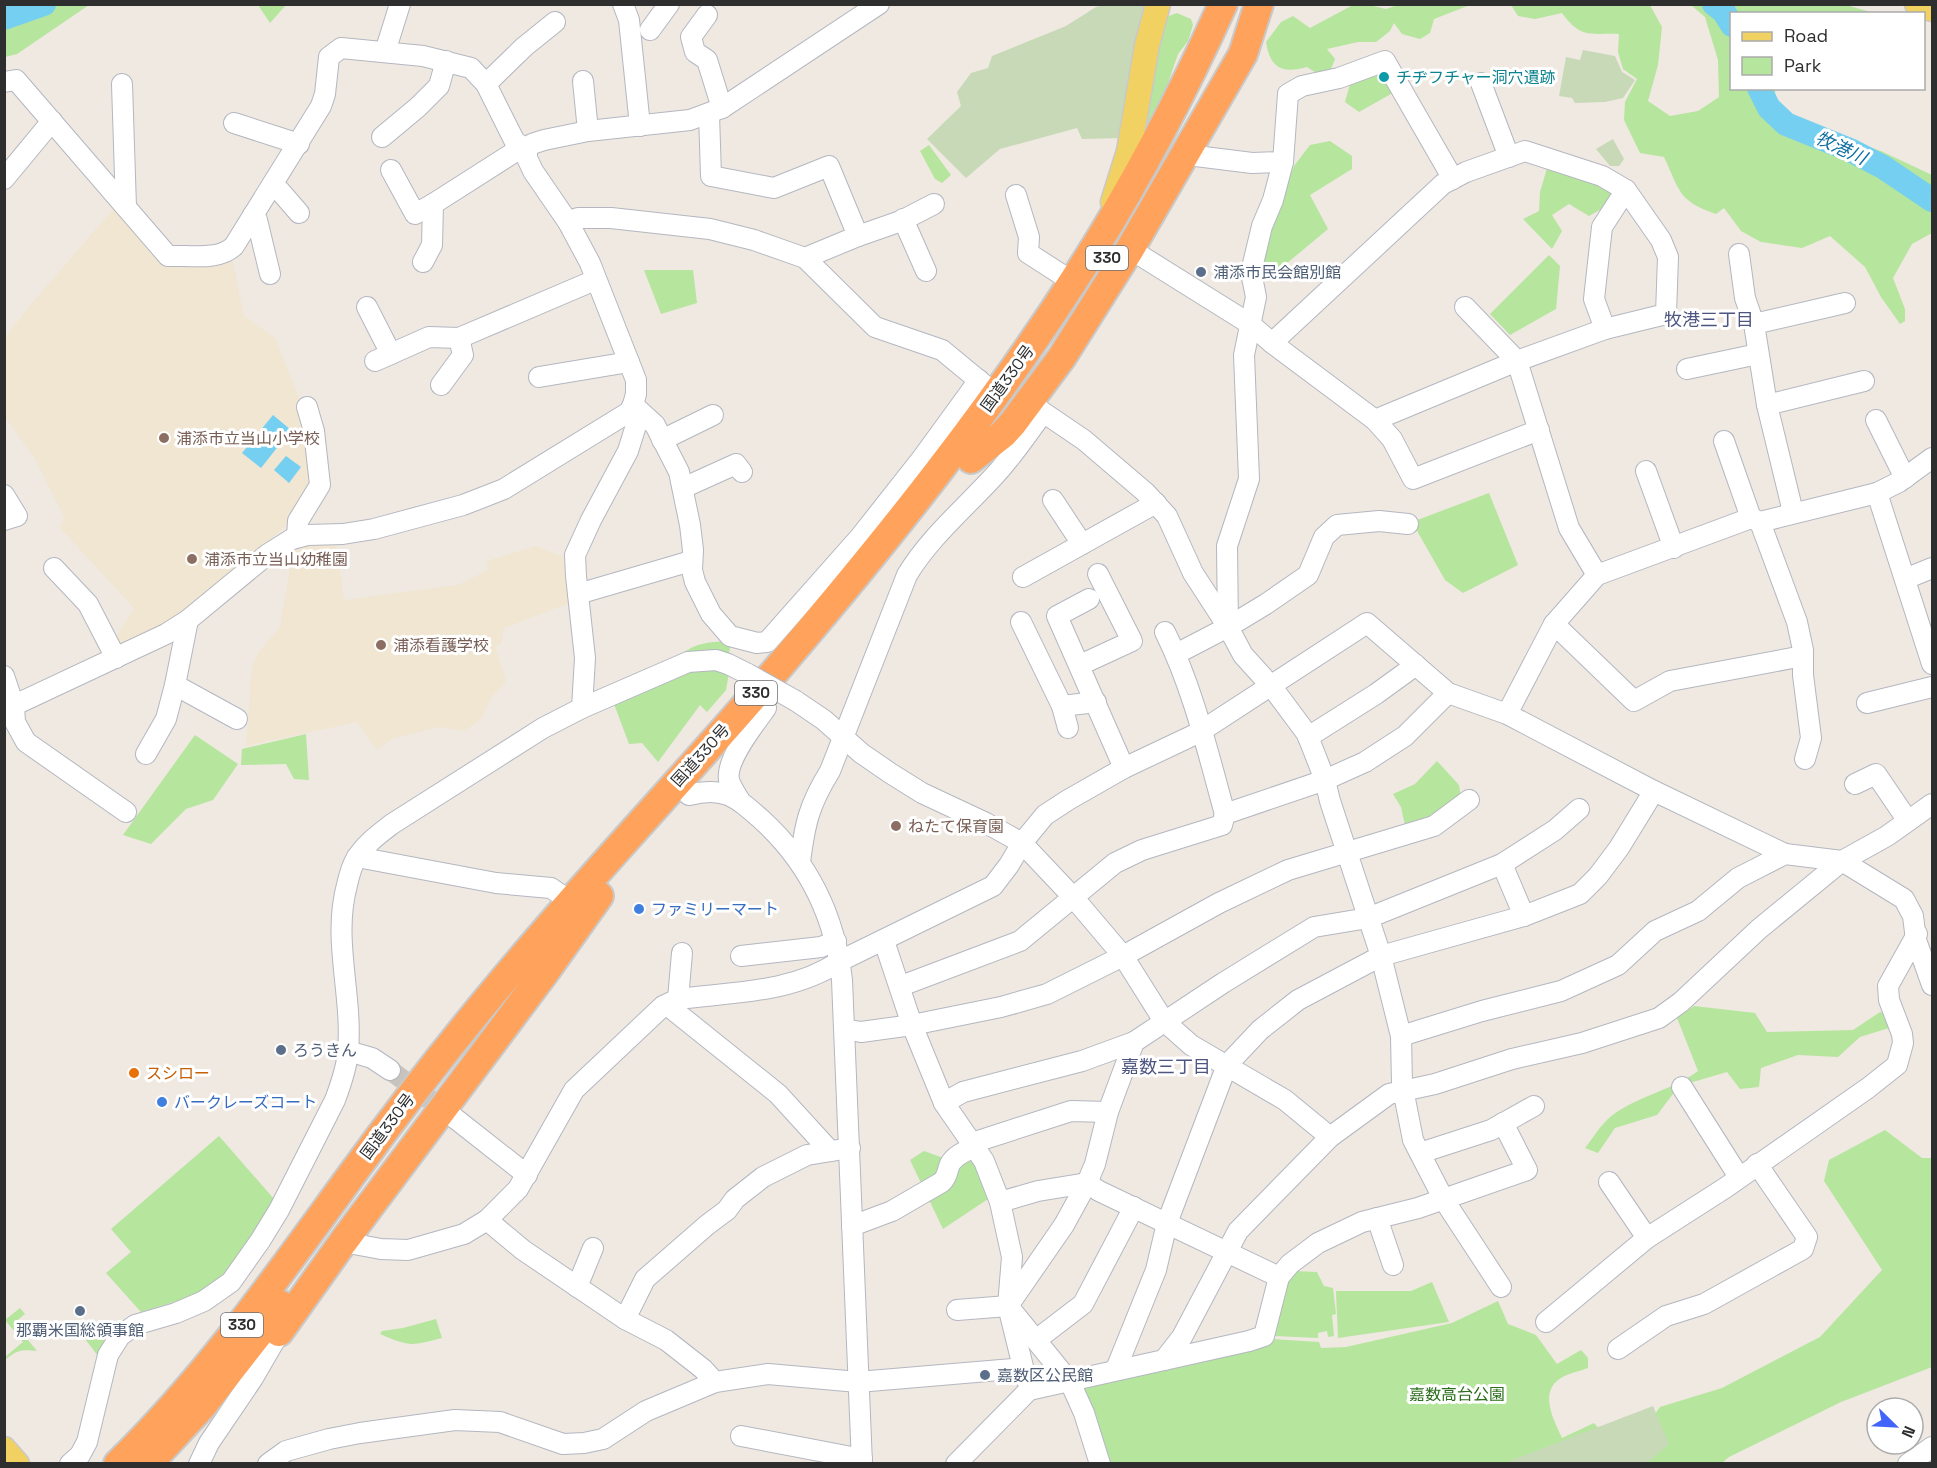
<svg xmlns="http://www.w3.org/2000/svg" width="1937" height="1468" viewBox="0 0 1937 1468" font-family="'Space Grotesk','Noto Sans JP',sans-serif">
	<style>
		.education { fill: #f0e6d1 }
		.green { fill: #b6e59e }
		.cemetery { fill: #c8d9b8 }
		.water { fill: #75cff0 }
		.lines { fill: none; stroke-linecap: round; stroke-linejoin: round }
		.river { stroke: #75cff0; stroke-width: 24 }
		.minor-tunnel { stroke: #c8c4bd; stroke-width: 20; stroke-dasharray: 20 10; stroke-linecap: butt }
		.minor-casing { stroke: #b4b7c1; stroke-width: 22 }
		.major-casing { stroke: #c9c9c9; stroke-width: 27 }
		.highway-casing { stroke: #c9c9c9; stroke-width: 32 }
		.minor { stroke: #fff; stroke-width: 20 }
		.major { stroke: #f2d163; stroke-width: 24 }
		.highway { stroke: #ffa35c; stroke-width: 28 }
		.minor-bridge-casing { stroke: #b4b7c1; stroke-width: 22; stroke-linecap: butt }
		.minor-bridge { stroke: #fff; stroke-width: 20 }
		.culture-dot { fill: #0f9aa8; stroke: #fff; stroke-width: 2 }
		.service-dot { fill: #5c6f8a; stroke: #fff; stroke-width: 2 }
		.education-dot { fill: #8d6e63; stroke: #fff; stroke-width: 2 }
		.shop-dot { fill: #3f7fe0; stroke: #fff; stroke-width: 2 }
		.food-dot { fill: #e8710a; stroke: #fff; stroke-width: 2 }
		.labels { text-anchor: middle; stroke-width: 6; stroke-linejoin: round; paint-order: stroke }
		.shield { fill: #fff; stroke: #6d6d6d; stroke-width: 1.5 }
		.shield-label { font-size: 15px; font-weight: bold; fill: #2e2e2e }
		.culture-label { font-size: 16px; fill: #0d838f; stroke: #fff; text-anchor: start }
		.service-label { font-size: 16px; fill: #4e5e75; stroke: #fff; text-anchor: start }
		.street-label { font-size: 16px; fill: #2e2e2e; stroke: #fff }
		.education-label { font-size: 16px; fill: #785e54; stroke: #fff; text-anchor: start }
		.shop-label { font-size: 16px; fill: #366cbe; stroke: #fff; text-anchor: start }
		.food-label { font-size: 16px; fill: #c56008; stroke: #fff; text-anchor: start }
		.park-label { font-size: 16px; fill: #2c6e1b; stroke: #fff }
		.water-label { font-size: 18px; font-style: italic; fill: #0d6fa3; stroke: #fff }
		.neighbourhood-label { font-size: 18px; fill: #4d5680; stroke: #fff }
	</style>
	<rect width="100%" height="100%" fill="#efe9e1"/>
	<g class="education">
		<polygon points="115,207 165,262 232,259 244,316 275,338 307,418 314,487 301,512 269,541 183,610 163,624 121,645 116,637 134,608 60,528 64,517 34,457 5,417 4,339 27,309"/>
		<polygon points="336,541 344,600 458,585 488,570 487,561 536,546 569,559 575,601 504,628 501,644 495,646 506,681 491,698 482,718 465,731 438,727 392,739 377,750 357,722 246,746 252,668 258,653 280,627 294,546"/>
	</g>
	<g class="green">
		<polygon points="5,4 89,4 89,5 17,54 5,57"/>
		<polygon points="258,5 286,5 270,23"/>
		<path d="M1369,5L1386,9L1398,5H1470L1434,19L1430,33L1420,39L1402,34L1394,23L1390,31L1376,42H1358L1327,49L1335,59L1331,69L1321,76L1307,67C1282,74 1270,68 1266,42L1281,22L1293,16L1310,28L1351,6Z"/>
		<path d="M1846,5L1874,13L1732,14V88L1775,89L1776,103L1792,135L1828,134L1881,151L1932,175V233L1912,244L1893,278L1905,309V321L1900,324L1881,297L1865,267L1830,236L1802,248L1761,242L1741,231L1724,208L1716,214C1678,201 1680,191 1664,157L1640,153L1624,120L1625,102L1637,79L1623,69L1618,52L1619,34C1590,33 1581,39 1562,13L1535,19L1518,16L1511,5H1503H1650L1662,27L1658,65L1648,101L1670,116L1698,111L1719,97L1718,60L1705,17L1691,5Z"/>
		<polygon points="1177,13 1191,19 1193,25 1188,41 1178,54 1167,86 1151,121 1147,125 1143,121 1144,97 1166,17"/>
		<polygon points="1383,65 1398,90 1359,112 1345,102 1352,77"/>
		<polygon points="1330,141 1352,156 1352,169 1310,195 1328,229 1280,269 1259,259 1261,244 1294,166 1310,145"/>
		<polygon points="929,145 951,175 942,183 935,179 920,151"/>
		<polygon points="1548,165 1611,187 1612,203 1589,216 1569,204 1552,215 1562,231 1552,249 1523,219 1539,211 1540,192"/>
		<polygon points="1549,255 1560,266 1556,309 1510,335 1490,314"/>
		<polygon points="644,270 693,270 697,303 661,314"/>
		<polygon points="1489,493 1518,565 1463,593 1445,580 1412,522"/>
		<path d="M726,641L730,647L729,654L684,655L683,653C696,643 710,642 726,641Z"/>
		<polygon points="691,669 713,669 729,673 726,690 707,712 700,705 658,762 642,743 629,744 614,704"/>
		<polygon points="306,734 309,780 294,779 286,764 241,765 242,749"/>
		<polygon points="195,735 238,764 213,800 186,809 151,844 123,835"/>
		<polygon points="1437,761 1459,785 1461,798 1433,822 1406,830 1401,807 1393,794 1415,784"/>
		<path d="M1694,1006L1755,1013L1767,1032L1853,1030L1880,1012L1888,1014L1889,1028L1860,1037L1838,1057L1798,1055L1761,1068L1759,1087L1740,1089L1727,1072L1679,1086L1657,1115L1615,1128L1598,1153L1585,1148C1593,1138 1600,1126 1609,1118C1635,1096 1672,1091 1698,1071L1677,1018Z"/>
		<polygon points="1885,1130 1922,1158 1932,1158 1932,1367 1841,1402 1729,1457 1722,1463 1619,1464 1660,1407 1722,1388 1820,1337 1882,1270 1824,1181 1829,1160"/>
		<polygon points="219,1136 274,1199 272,1206 226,1276 197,1295 141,1312 106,1273 131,1252 111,1229"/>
		<polygon points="924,1151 960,1164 974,1160 988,1199 943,1229 910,1160"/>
		<polygon points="1294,1271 1317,1272 1324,1286 1333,1288 1336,1314 1332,1315 1334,1336 1328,1337 1327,1331 1318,1333 1318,1338 1274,1336 1286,1281"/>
		<polygon points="1432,1282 1449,1322 1338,1338 1336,1291 1411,1291"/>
		<path d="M1498,1301L1508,1324L1536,1335L1557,1364L1581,1350L1588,1358V1368C1580,1371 1569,1373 1561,1378C1538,1392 1554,1420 1562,1438L1594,1423L1610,1441L1602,1464L1105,1463L1083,1391L1085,1384L1272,1339L1319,1342L1321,1348L1346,1347L1452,1323Z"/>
		<path d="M20,1308L25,1314L14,1323L37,1351C22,1349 16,1350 5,1360V1357L23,1342L5,1320Z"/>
		<path d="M436,1319L442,1338C411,1346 410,1347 380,1334L382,1331L403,1328Z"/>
		<polygon points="95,1324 108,1337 98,1356 82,1335"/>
	</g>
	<g class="cemetery">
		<polygon points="1105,4 1147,5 1123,138 1082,139 1077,128 1000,149 966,178 927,139 961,106 957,92 971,73 988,68 992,56 1066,26 1096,7"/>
		<polygon points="1583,50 1615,56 1622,72 1635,80 1623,98 1605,102 1575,103 1572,98 1559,96 1566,57 1580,60"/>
		<polygon points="1613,139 1624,159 1619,166 1610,166 1596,149"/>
		<polygon points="1653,1406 1669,1444 1647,1463 1509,1463 1512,1460"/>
	</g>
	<g class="water">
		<polygon points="273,415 291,430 261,468 242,453"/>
		<polygon points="286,456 301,467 289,483 274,470"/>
	</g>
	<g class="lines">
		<g class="river">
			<polyline points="1714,4 1724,12 1732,25"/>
			<polyline points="4,18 44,4"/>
			<polyline points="1759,88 1769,108 1786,124 1850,150 1883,167 1932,200"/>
		</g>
		<polyline class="minor-tunnel" points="390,1070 452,1116"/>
		<g class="minor-casing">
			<g id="minor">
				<polyline points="623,4 629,20 640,126"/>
				<polyline points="707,15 691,37 695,52 707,60 722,108"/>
				<polyline points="650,30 669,4"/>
				<polyline points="385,52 400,4"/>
				<polyline points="583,81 588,131"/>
				<path d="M4,82L16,80L168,256C189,255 219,261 234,246L321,106L325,94L329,57L341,48L423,56L471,68L486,84L515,142L527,149"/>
				<polyline points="1481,83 1509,157"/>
				<polyline points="122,84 126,207"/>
				<polyline points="486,84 524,47 555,22"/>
				<polyline points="709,114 711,176 774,188 829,166 858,236 805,258"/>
				<polyline points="234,123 299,144"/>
				<polyline points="382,137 418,107 439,86 446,61"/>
				<polyline points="1196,156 1252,163 1283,162"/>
				<polyline points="391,170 415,214 433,204"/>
				<polyline points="4,179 52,121"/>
				<polyline points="272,185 280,191 299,213"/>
				<polyline points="1016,195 1029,237 1028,253 1073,282"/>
				<polyline points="253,215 257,220 270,274"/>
				<polyline points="903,219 926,271"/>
				<polyline points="568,222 578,218 611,218 710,229 754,240 805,258 875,327 942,350 988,388"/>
				<polyline points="858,236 901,221 934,204"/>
				<polyline points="1130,249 1250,324 1272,343 1375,420 1517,361 1605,329 1594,299 1602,227 1626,190"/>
				<polyline points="1739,254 1745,298 1754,324"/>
				<polyline points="423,262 432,245 433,204 513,153 527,149 532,144 544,140 588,131 690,120 722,108 879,4"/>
				<polyline points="367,307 391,354"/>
				<polyline points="1465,307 1517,361 1569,528 1597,575"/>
				<polyline points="1272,343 1443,184 1466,172 1525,151 1602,176 1626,190 1661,240 1668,257 1666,314 1605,329"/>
				<polyline points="375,361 429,337 459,338"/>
				<polyline points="1687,369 1758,354"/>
				<polyline points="539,377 629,362"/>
				<polyline points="441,385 463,355 459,338 595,280"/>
				<polyline points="1028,402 1084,440 1145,492 1167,516 1193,573 1228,627 1243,655 1272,687 1307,734 1325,780 1330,801 1381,956 1401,1036 1402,1084 1413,1140 1444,1200 1501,1287"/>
				<polyline points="633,405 655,425 679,472 690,525 693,550 692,570 695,582 711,614 730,636 757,643 767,642 860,537 923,457 979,380"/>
				<polyline points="1767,405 1754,324 1845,303"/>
				<polyline points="1375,420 1392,439 1413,479 1539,430"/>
				<polyline points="1876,420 1905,478"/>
				<polyline points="662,440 713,415"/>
				<polyline points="1724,441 1751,518"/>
				<polyline points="1646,471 1674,548"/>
				<polyline points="683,488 736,464 742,472"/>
				<polyline points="1877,493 1932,664"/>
				<polyline points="4,495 17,516 4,520"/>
				<polyline points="1053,500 1082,544"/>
				<polyline points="1793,512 1767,405 1864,381"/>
				<polyline points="1760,522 1797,622 1803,650 1803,675 1811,738 1805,759"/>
				<polyline points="297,537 298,521 320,485 314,431 307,407"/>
				<polyline points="54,568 88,604 116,658"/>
				<polyline points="1023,577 1156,503"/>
				<polyline points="1905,579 1932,568"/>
				<polyline points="578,594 691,561"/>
				<polyline points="1089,599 1057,616 1124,768"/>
				<polyline points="1021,622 1062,706 1096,702"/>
				<polyline points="1554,624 1634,701 1670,681 1803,656"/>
				<polyline points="1228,627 1227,546 1249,479 1244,355 1256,297 1251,272 1262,226 1273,200 1283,162 1288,94 1302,86 1339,78 1385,61 1453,179"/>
				<path d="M1165,632C1193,688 1208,753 1225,814"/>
				<polyline points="1176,654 1228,627 1266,604 1308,575 1324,537 1337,525 1379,521 1408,524"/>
				<polyline points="1080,665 1132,641 1098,574"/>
				<polyline points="4,676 14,706 15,722 26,742 126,812"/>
				<polyline points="175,685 237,719"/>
				<polyline points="796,701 824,720 861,753 890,773 922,793 986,823 1022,843 1073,897 1123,956 1164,1021 1191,1045 1285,1100 1330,1137"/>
				<polyline points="1867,703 1932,687"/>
				<polyline points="1062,706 1068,728"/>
				<polyline points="582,708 585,658 576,576 575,555 591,520 628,451 638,419 633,405"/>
				<polyline points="4,710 166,634 188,620 268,554 292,539 307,535 343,534 374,529 463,505 504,489 629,412 633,405 636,394 636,380 590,263 568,222 533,171 527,158 527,149"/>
				<polyline points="1507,714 1554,624 1597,575 1751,518 1760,522 1877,493 1899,482 1932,458"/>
				<polyline points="1308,737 1376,694 1416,665"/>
				<polyline points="146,754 166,719 175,685 188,620"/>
				<polyline points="1855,784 1876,774 1908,821"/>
				<path d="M689,795C724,786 736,797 762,820C809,863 835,917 842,980L862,1464"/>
				<path d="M740,801C736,794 731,787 729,780C725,760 755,724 766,708"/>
				<polyline points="357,857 496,883 551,888 567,899"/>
				<path d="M800,862C805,823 809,805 830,771L907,575C930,537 965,508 995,475C1013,456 1027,434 1043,413"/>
				<polyline points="1502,864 1524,916"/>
				<polyline points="884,941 912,1025 944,1103 984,1161 1000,1202 1012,1257 1008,1306 1026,1379"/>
				<polyline points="741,956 821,947 836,941"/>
				<polyline points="901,986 1020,941 1115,863 1142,850 1222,825 1225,814 1325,780 1365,762 1405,736 1448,693"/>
				<polyline points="678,999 682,953"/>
				<polyline points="667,1005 778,1094 830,1151"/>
				<polyline points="844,1029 861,1032 912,1025 1001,1007 1047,994 1123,956 1219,903 1288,870 1434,826 1469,800"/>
				<polyline points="1401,1036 1482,1011 1561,991 1618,965 1655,931 1698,911 1738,878 1785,854"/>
				<polyline points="348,1051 372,1058 390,1070"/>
				<polyline points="1682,1087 1739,1177"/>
				<polyline points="944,1103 963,1092 1082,1061 1134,1042"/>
				<polyline points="452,1116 527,1175"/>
				<polyline points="972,1143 1071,1111 1108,1112"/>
				<polyline points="1420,1153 1491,1130 1534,1106"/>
				<polyline points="1609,1182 1647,1238"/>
				<polyline points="1000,1202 1038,1191 1087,1183 1099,1191 1279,1277 1264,1336 1249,1341 1164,1360"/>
				<polyline points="1377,1218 1393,1265"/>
				<polyline points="487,1220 523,1250 625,1319 666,1340 703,1369 715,1382"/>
				<path d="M852,1226L892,1211L942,1182C948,1176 947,1171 950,1164C955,1155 966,1151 974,1147"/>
				<path d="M343,1242L381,1249L408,1250L464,1234L487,1220L518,1189L574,1090L663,1006L678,999C733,992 793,993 840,961L993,886L1009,865L1022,843L1045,815L1068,800L1124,768L1198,733L1367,623L1448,693L1507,714L1654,791L1785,854L1842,861L1904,899L1913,916L1916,940L1932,985"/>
				<polyline points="1279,1277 1290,1264 1318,1243 1362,1222 1418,1208 1527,1170 1503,1123"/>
				<polyline points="577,1287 593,1248"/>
				<polyline points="1008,1306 1064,1225 1087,1183 1095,1164 1108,1112 1134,1042 1223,983 1314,927 1368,918 1502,864 1555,830 1579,809"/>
				<polyline points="957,1310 1008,1306 1070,1382 1084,1413 1100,1464"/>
				<polyline points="625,1319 645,1279 707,1225 727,1210 735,1199 763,1177 807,1155 850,1148"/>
				<polyline points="1546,1322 1647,1238 1725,1188 1868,1088 1897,1065 1903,1043 1902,1034 1889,1000 1888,986 1917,934"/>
				<polyline points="1036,1340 1083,1304 1134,1207"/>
				<polyline points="1618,1349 1666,1316 1704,1304 1803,1249 1807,1237 1757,1164"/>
				<polyline points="1116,1369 1156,1270 1167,1223 1227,1065 1260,1030 1298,1000 1381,956 1524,916 1580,894 1598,876 1619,848 1654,791"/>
				<polyline points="741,1436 862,1459"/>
				<path d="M70,1464L80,1455L87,1442L108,1355L120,1336L135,1325L176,1313L204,1301L231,1282L260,1241L279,1210L335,1100C341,1084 347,1067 348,1051C353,995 332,940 347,885C349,876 351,867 356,859C365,844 379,834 392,824L543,728L582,708L688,662L716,660L728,664L748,674"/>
				<polyline points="199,1464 209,1443 253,1378 282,1328"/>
				<polyline points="268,1464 286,1451 329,1439 360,1433 455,1420 500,1422 563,1444 584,1443 603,1439 646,1411 715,1382 768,1374 858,1382 1023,1368"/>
				<polyline points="956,1464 1029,1390 1164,1360 1182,1337 1238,1231 1330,1137 1389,1094 1435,1084 1512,1059 1582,1043 1659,1018 1681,1002 1759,929 1842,861 1887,836 1932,804"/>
				<polyline points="1908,1464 1932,1447"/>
			</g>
		</g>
		<g class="major-casing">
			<g id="major">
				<polyline points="1917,4 1932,9"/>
				<polyline points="1113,202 1129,151 1147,45 1158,4"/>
				<polyline points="4,1449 17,1464"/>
			</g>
		</g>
		<g class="highway-casing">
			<g id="highway">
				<polyline points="971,459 1003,434 1013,423 1062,357 1130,249 1243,54 1259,4"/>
				<polyline points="279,1332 343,1242 545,972 599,896"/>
				<path d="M118,1464C207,1377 277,1277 350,1177C395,1115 442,1054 491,995C587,878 692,770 789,655C891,535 989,412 1074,280C1131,193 1180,99 1223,4"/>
				<polyline points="148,1464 202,1406 281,1305"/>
			</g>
		</g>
		<use href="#minor" class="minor"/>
		<use href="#major" class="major"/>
		<use href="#highway" class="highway"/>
		<g class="minor-bridge-casing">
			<polyline id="minor-bridge" points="748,674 796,701"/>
		</g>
		<use href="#minor-bridge" class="minor-bridge"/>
	</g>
	<circle class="culture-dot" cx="1384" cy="77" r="6"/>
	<g class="service-dot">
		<circle cx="1201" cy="272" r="6"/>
		<circle cx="281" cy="1050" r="6"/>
		<circle cx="80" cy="1311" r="6"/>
		<circle cx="985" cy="1375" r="6"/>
	</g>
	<g class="education-dot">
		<circle cx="164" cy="438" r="6"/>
		<circle cx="192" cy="559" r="6"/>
		<circle cx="381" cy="645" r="6"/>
		<circle cx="896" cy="826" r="6"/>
	</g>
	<g class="shop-dot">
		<circle cx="639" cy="909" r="6"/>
		<circle cx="162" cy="1102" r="6"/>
	</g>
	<circle class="food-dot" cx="134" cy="1073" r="6"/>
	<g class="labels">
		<g class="shield">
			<rect x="1086" y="246" width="42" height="24" rx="4.5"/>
			<rect x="735" y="681" width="42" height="24" rx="4.5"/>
			<rect x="221" y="1313" width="42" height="24" rx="4.5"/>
		</g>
		<g class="shield-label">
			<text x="1107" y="263">330</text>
			<text x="756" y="698">330</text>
			<text x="242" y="1330">330</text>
		</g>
		<g class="culture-label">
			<text x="1396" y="83">チヂフチャー洞穴遺跡</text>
		</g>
		<g class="service-label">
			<text x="1213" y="278">浦添市民会館別館</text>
			<text x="293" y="1056">ろうきん</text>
			<text x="80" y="1336" text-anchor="middle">那覇米国総領事館</text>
			<text x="997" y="1381">嘉数区公民館</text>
		</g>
		<g class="street-label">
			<text transform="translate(1007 378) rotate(-54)" y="6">国道330号</text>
			<text transform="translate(700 755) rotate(-48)" y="6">国道330号</text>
			<text transform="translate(387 1126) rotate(-53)" y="6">国道330号</text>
		</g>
		<g class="education-label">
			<text x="176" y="444">浦添市立当山小学校</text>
			<text x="204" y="565">浦添市立当山幼稚園</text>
			<text x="393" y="651">浦添看護学校</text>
			<text x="908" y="832">ねたて保育園</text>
		</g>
		<g class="shop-label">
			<text x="651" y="915">ファミリーマート</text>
			<text x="174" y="1108">バークレーズコート</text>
		</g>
		<g class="food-label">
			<text x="146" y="1079">スシロー</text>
		</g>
		<g class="park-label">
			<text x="1457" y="1400">嘉数高台公園</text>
		</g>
		<g class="water-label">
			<text transform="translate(1841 148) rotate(25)" y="6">牧港川</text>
		</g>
		<g class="neighbourhood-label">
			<text x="1709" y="326">牧港三丁目</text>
			<text x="1166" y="1073">嘉数三丁目</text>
		</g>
	</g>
	<rect width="1937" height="1468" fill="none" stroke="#2e2e2e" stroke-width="12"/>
	<rect x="1730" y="12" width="195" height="78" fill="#ffffff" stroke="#ababab" stroke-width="1.5"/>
	<rect x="1742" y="32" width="30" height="9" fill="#f2d163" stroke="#ababab" stroke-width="1.5"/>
	<text x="1784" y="42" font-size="18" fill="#2e2e2e">Road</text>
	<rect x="1742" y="57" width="30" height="18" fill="#b6e59e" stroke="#ababab" stroke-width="1.5"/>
	<text x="1784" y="72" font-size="18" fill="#2e2e2e">Park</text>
	<g transform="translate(1895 1426) rotate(114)"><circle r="28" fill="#ffffff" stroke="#ababab" stroke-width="1.5"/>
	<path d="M0-4.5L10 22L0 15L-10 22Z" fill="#4264fb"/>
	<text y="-9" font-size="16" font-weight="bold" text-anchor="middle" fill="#2e2e2e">N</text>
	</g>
</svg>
